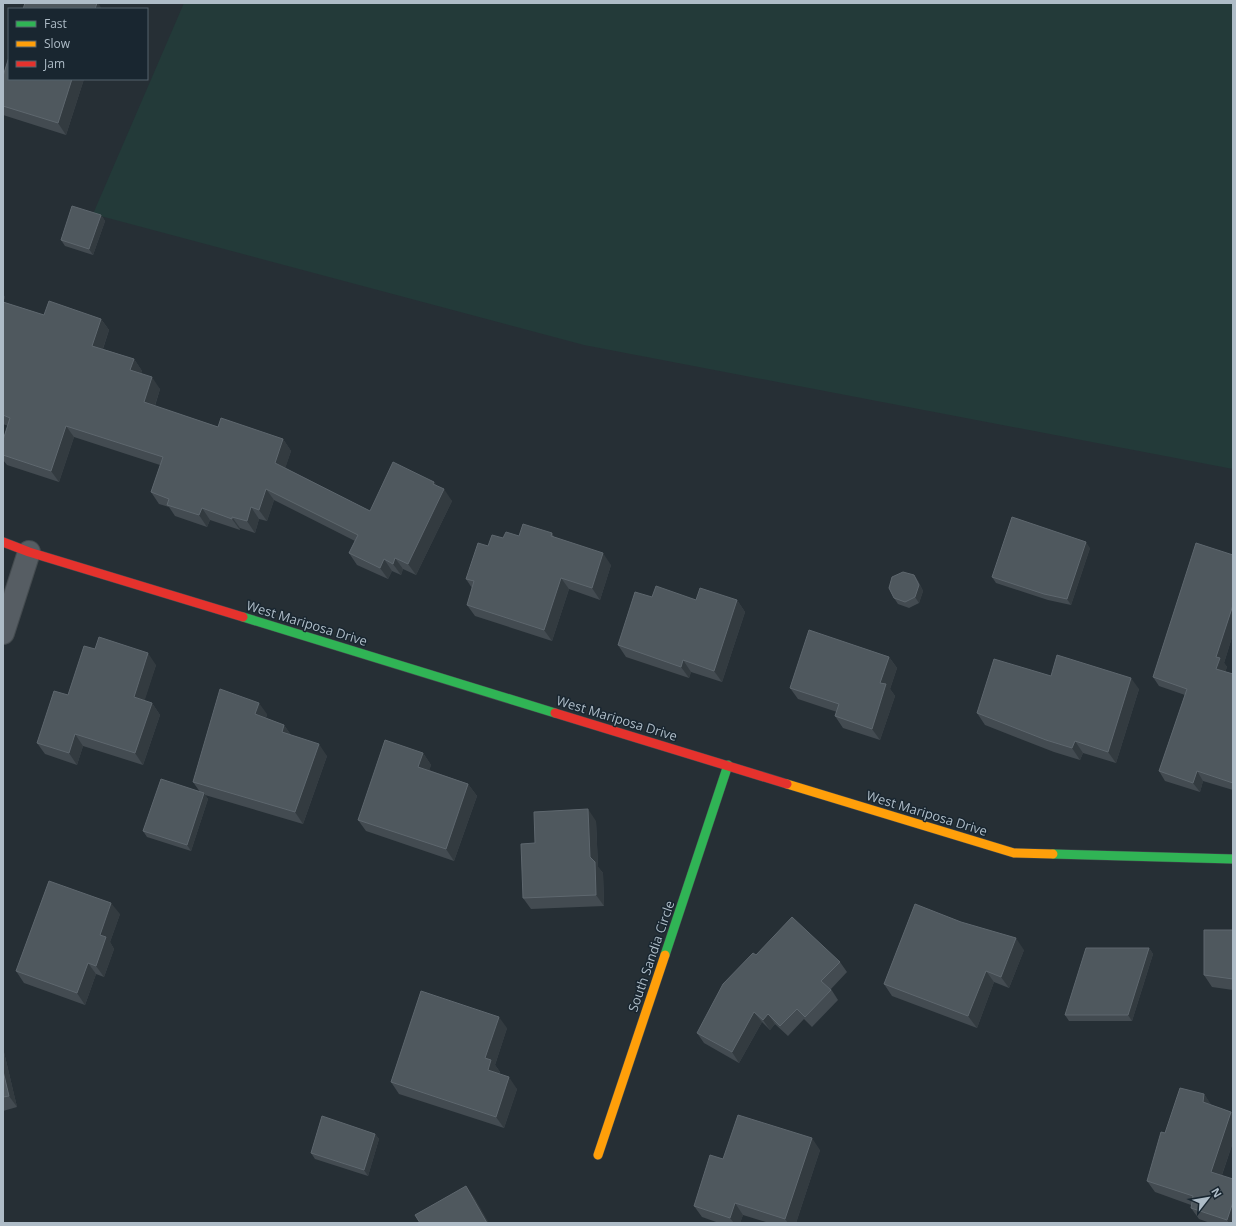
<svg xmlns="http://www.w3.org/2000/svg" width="1236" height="1226" viewBox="0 0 1236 1226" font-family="'Open Sans',sans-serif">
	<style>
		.green { fill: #233a39 }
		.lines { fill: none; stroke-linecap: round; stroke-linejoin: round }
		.street-casing { stroke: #444b4f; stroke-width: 24 }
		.fast-casing { stroke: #444b4f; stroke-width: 10 }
		.slow-casing { stroke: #444b4f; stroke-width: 10 }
		.jam-casing { stroke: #444b4f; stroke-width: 10 }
		.street { stroke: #565d63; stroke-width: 22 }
		.fast { stroke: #30b455; stroke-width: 9 }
		.slow { stroke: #ff9f0a; stroke-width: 9 }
		.jam { stroke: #e5322d; stroke-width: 9 }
		.wall { fill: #434b51 }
		.shaded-wall { fill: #333b40 }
		.building { fill: #4f585e; stroke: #5e676e }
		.labels { text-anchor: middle; stroke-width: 3; stroke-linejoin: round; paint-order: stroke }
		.street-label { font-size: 13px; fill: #aebcc7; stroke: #192630 }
	</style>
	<rect width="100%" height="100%" fill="#262f35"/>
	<polygon class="green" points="184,3 1233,3 1233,469 584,345 93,214"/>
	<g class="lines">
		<g class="street-casing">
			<polyline id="street" points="3,633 29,552"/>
		</g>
		<g class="fast-casing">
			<g id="fast">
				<polyline points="243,617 555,713"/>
				<polyline points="1053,854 1233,859"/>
				<polyline points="665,955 728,765"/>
			</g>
		</g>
		<g class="slow-casing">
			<g id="slow">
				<polyline points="787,784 1014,853 1053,854"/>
				<polyline points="598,1155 665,955"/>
			</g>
		</g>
		<g class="jam-casing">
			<g id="jam">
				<polyline points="3,542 29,552 243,617"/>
				<polyline points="555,713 787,784"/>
			</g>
		</g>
		<use href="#street" class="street"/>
		<use href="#fast" class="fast"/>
		<use href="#slow" class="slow"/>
		<use href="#jam" class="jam"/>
	</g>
	<g class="wall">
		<polygon points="3,76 9,79 84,79 66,135 3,115"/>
		<polygon points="101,215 105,221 93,255 65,246 61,240"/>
		<polygon points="3,294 5,297 3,302 44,315 101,319 109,330 103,349 134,359 142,371 141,373 160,389 155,406 218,427 283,439 291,451 285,468 370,511 434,482 437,486 452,501 416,575 403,569 401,575 392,571 388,579 357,565 349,553 355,541 274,500 267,521 259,519 255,533 240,528 240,530 210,520 207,527 175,516 169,507 159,504 151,492 160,465 74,437 59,482 7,465 3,460 3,440 8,426 3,424"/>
		<polygon points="552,533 554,537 611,565 600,600 569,589 552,641 475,616 467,605 472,588 466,579 488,546 503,538 519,536"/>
		<polygon points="1090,548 1071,605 1048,600 996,583 992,577"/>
		<polygon points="1233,555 1233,634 1224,663 1227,667 1225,672 1233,674 1233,790 1203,781 1200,792 1165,781 1159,771 1185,695 1159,686 1153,677"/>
		<polygon points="914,575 918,581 923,591 919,603 909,608 898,604 894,598"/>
		<polygon points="652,597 696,600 737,600 745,612 722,682 691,672 689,678 626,657 618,645"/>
		<polygon points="95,649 156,665 144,701 152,703 160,715 143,765 83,746 77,765 45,754 37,743 68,695"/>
		<polygon points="889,657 897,668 890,689 895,696 880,740 843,728 835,716 837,712 798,699 790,688"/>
		<polygon points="1051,676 1139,689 1116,763 1083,753 1080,760 1054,752 985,725 977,713"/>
		<polygon points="267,714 266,718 284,725 291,735 327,756 303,824 205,795 208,799 191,851 147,837 143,831 200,792 193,782"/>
		<polygon points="423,753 431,765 429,770 468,784 477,796 454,861 366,831 358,820"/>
		<polygon points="596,821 598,867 603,873 604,906 531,909 523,898 535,843"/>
		<polygon points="120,914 110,942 114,949 104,977 96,974 85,1005 24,983 16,971"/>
		<polygon points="1233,930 1233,990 1212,987 1204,975"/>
		<polygon points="1149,948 1153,954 1132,1021 1069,1021 1065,1015"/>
		<polygon points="1024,950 1009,988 994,982 977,1028 892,996 884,984"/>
		<polygon points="756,955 840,962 847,972 831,989 838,1000 812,1027 804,1019 788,1036 775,1024 770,1030 762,1022 739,1063 704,1043 697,1033"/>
		<polygon points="507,1028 495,1065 500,1072 499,1074 517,1089 504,1128 399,1094 391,1082"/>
		<polygon points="3,1048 17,1107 3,1111"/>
		<polygon points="1204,1094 1211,1105 1231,1112 1233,1115 1233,1142 1222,1175 1233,1223 1210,1223 1199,1219 1191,1208 1191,1205 1155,1192 1147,1181 1165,1133"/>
		<polygon points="375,1134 379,1139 368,1176 315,1159 311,1153"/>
		<polygon points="820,1150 796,1223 769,1223 743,1215 740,1223 719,1223 702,1217 694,1206 723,1159"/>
	</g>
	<g class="shaded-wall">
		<polygon points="97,3 98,3 102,9 95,9"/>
		<polygon points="72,79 84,79 66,135 58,123"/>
		<polygon points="101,215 105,221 93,255 89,249"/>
		<polygon points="3,294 5,297 3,303"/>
		<polygon points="101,319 109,330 100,357 92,346"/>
		<polygon points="134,359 142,371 138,381 130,370"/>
		<polygon points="152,377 160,389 152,414 144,402"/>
		<polygon points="66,426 74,437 59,482 51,471"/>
		<polygon points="283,439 291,451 283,475 275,463"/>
		<polygon points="434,482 442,493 444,489 452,501 416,575 408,564"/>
		<polygon points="266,489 274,500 267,521 259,510"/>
		<polygon points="251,507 259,519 255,533 247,521"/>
		<polygon points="202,508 210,520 207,527 199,515"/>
		<polygon points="232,517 240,528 240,530 232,519"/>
		<polygon points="1086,542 1090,548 1071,605 1067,599"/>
		<polygon points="603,553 611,565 600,600 592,588"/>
		<polygon points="395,558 403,569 401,575 393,564"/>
		<polygon points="384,559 392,571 388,579 380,568"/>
		<polygon points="914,575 918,581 923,591 919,603 915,597"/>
		<polygon points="561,578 569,589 552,641 544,630"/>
		<polygon points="737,600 745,612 722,682 714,671"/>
		<polygon points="1233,605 1233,634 1224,663 1227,667 1223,678 1216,669 1216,657"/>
		<polygon points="148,653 156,665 142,709 134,697"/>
		<polygon points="889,657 897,668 890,689 895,696 880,740 872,729 880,683"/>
		<polygon points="683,660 691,672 689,678 681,667"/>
		<polygon points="1131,678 1139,689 1116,763 1108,752"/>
		<polygon points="152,703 160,715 143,765 135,753"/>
		<polygon points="259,703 267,714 263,726 255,714"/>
		<polygon points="284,725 292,737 282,732"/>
		<polygon points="75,734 83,746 77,765 69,753"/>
		<polygon points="1075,741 1083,753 1080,760 1072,748"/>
		<polygon points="319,744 327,756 303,824 295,812"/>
		<polygon points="423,753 431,765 427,778 418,767"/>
		<polygon points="1197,771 1203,781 1200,792 1193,783"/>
		<polygon points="468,784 477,796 454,861 446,849"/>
		<polygon points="204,793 208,799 191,851 187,845"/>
		<polygon points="588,809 596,821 598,867 603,873 604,906 596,895 590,857"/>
		<polygon points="111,903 120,914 110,942 114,949 104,977 96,966 100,935"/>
		<polygon points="1016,938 1024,950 1009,988 1001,977"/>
		<polygon points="1149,948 1153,954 1132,1021 1128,1015"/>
		<polygon points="88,963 96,974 85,1005 77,993"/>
		<polygon points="986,971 994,982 977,1028 968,1016"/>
		<polygon points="754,1012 762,1022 739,1063 732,1052"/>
		<polygon points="768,1014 775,1024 770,1030 763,1020"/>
		<polygon points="499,1017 507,1028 495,1065 500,1072 496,1082 488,1070 485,1058"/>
		<polygon points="3,1048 17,1107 9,1096 3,1071"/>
		<polygon points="509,1077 517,1089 504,1128 496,1117"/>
		<polygon points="1204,1094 1212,1106 1203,1102"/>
		<polygon points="1231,1112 1233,1115 1233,1142 1219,1183 1211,1172"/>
		<polygon points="375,1134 379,1139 368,1176 364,1170"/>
		<polygon points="812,1138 820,1150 796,1223 788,1223 785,1219"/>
		<polygon points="466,1186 474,1197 489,1223 487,1223"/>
		<polygon points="1233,1202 1233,1223 1229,1223 1227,1220"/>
		<polygon points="735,1203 743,1215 740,1223 734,1223 730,1218"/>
	</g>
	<g class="building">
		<polygon points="25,3 97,3 95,9 23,9"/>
		<polygon points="9,57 9,79 72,79 58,123 3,106 3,76"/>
		<polygon points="72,206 101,215 89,249 61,240"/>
		<polygon points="49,301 101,319 92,346 134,359 130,370 152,377 144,402 218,427 221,418 283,439 275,463 370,511 393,462 434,482 433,484 444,489 408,564 395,558 393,564 384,559 380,568 349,553 358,535 266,489 259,510 251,507 247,521 232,517 232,519 202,508 199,515 167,505 169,499 151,492 163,457 66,426 51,471 3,455 3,440 10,418 3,415 3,302 44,315"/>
		<polygon points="1012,517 1086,542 1067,599 1044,594 992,577"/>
		<polygon points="523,524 552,533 551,536 603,553 592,588 561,578 544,630 467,605 474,581 466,579 478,543 488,546 492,535 503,538 506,532 519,536"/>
		<polygon points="1196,543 1233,555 1233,605 1216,657 1220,658 1216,669 1233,674 1233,783 1197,771 1193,783 1159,771 1187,689 1153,677"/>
		<polygon points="903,572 914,575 919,585 915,597 905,602 894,598 889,588 892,577"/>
		<polygon points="656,586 696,600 700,588 737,600 714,671 683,660 681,667 618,645 635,592 652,597"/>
		<polygon points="809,630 889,657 880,683 886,684 872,729 835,716 839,704 790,688"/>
		<polygon points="99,637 148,653 134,697 152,703 135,753 75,734 69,753 37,743 54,691 68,695 84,646 95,649"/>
		<polygon points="1057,655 1131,678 1108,752 1075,741 1072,748 1046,740 977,713 994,659 1051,676"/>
		<polygon points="220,689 259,703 255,714 284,725 282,732 319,744 295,812 193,782"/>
		<polygon points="385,740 423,753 418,767 468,784 446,849 358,820"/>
		<polygon points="161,779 204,793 187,845 143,831"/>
		<polygon points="588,809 590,857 595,862 596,895 523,898 521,844 535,843 534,812"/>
		<polygon points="49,881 111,903 100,935 106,937 96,966 88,963 77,993 16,971"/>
		<polygon points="915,904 961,922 1016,938 1001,977 986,971 968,1016 884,984"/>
		<polygon points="792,917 840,962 821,981 831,990 805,1017 797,1009 780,1026 768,1014 763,1020 754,1012 732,1052 697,1033 723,984 753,953 756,955"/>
		<polygon points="1204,930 1233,930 1233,979 1204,975"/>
		<polygon points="1086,948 1149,948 1128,1015 1065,1015"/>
		<polygon points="421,991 499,1017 485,1058 491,1060 488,1070 509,1077 496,1117 391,1082"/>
		<polygon points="3,1071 9,1096 3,1097"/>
		<polygon points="1180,1088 1204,1094 1203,1102 1231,1112 1211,1172 1233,1179 1233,1202 1227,1220 1191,1208 1193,1196 1147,1181 1161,1132 1165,1133"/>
		<polygon points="738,1115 812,1138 785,1219 735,1203 730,1218 694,1206 710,1155 723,1159"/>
		<polygon points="322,1116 375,1134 364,1170 311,1153"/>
		<polygon points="466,1186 487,1223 420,1223 415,1215"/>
	</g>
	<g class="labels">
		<g class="street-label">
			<text transform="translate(307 623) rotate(17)" y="5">West Mariposa Drive</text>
			<text transform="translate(617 718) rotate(17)" y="5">West Mariposa Drive</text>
			<text transform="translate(927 813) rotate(17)" y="5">West Mariposa Drive</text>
			<text transform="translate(651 956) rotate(-71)" y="5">South Sandia Circle</text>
		</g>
	</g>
	<rect width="1236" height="1226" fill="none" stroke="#aebcc7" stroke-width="8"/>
	<rect x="8" y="8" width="140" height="72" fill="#192630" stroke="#55626c"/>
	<rect x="16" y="21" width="20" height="6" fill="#30b455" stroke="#55626c"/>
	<text x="44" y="28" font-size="12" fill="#aebcc7">Fast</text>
	<rect x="16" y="41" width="20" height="6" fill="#ff9f0a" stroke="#55626c"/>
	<text x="44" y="48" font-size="12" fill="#aebcc7">Slow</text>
	<rect x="16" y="61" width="20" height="6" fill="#e5322d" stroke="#55626c"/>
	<text x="44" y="68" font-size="12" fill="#aebcc7">Jam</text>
	<g transform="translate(1208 1198) rotate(59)" stroke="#192630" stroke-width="3" paint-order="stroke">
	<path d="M0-3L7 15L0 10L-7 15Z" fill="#aebcc7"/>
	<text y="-6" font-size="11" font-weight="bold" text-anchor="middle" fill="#aebcc7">N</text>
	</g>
</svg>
